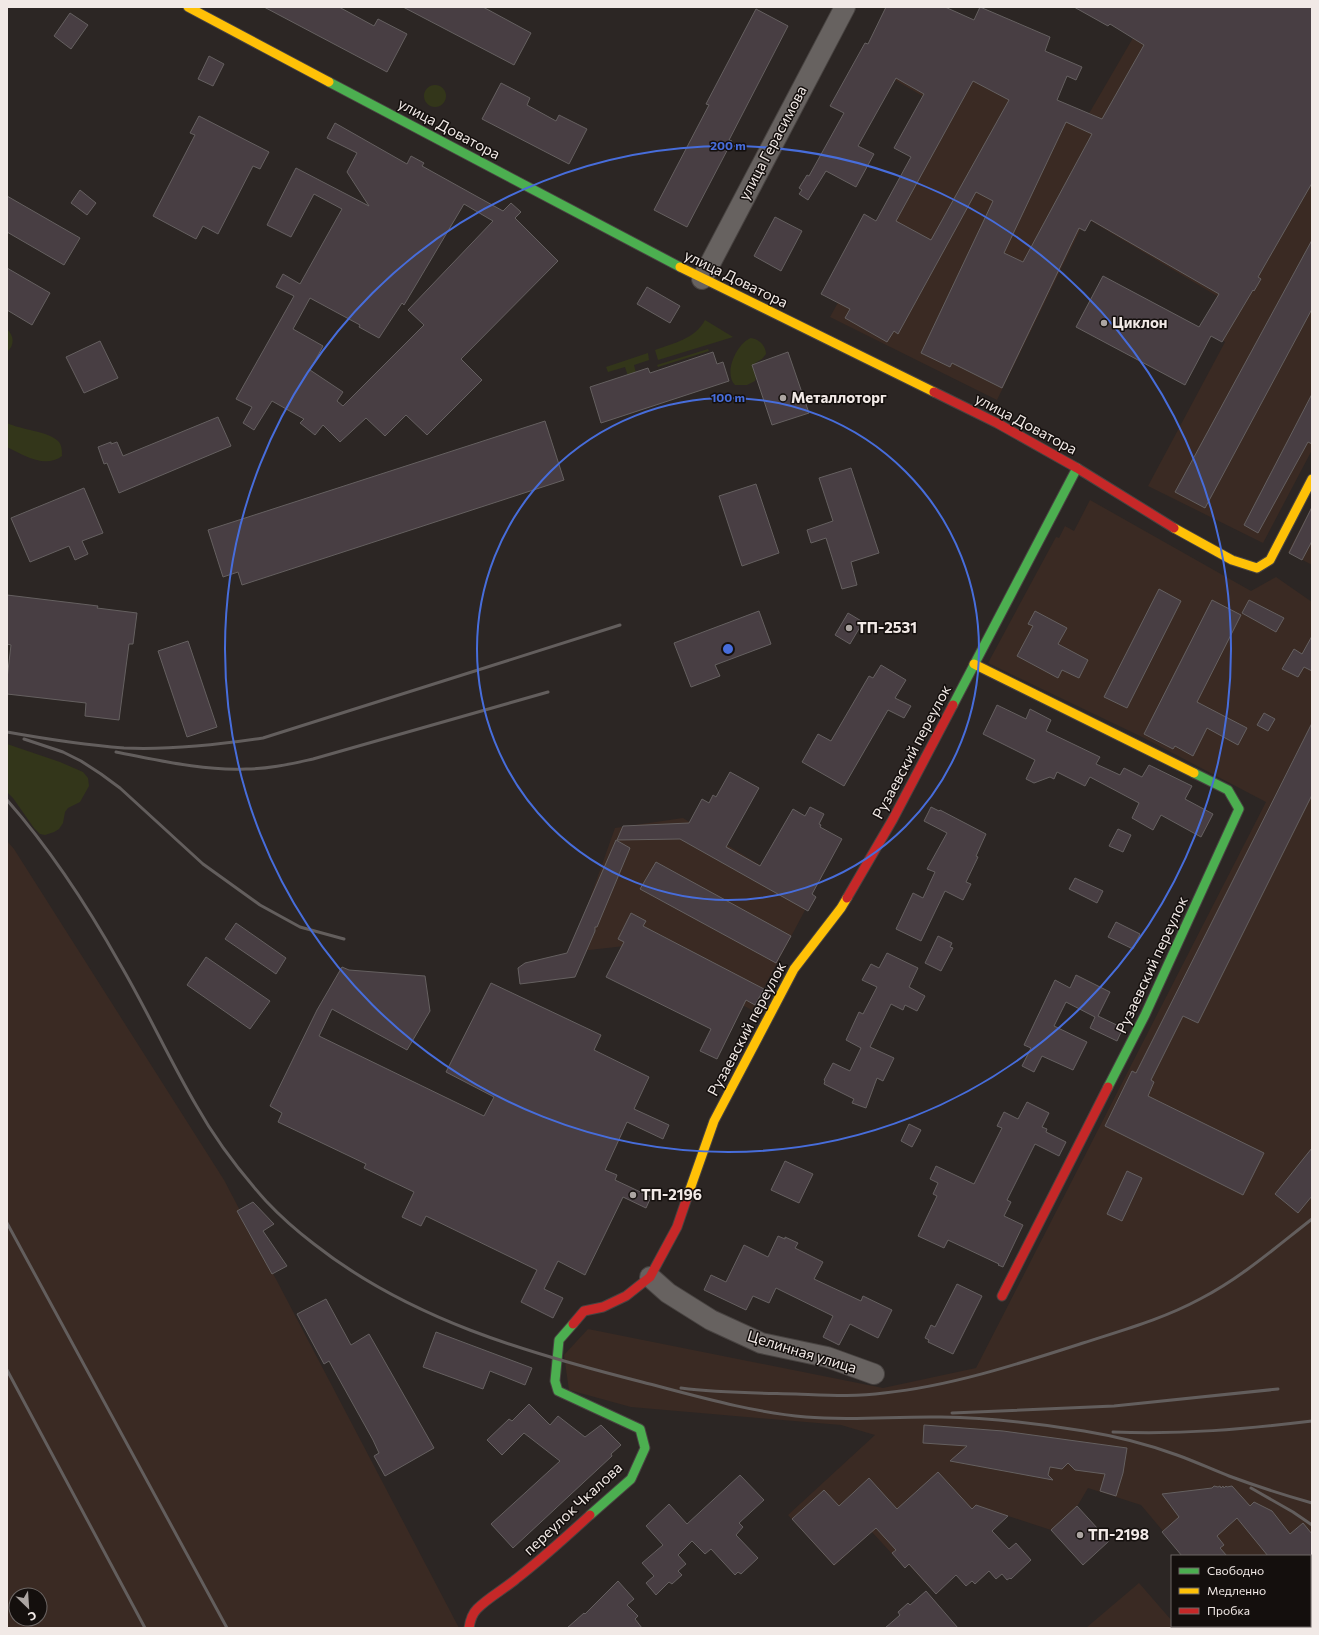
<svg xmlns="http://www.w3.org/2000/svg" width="1319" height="1635" viewBox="0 0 1319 1635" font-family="Commissioner,sans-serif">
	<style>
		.built { fill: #3a2a23; fill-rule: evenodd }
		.green { fill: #33361a }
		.building { fill: #483e43; stroke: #656060; fill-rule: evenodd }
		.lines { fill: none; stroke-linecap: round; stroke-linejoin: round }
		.street-casing { stroke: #484341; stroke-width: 22 }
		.fast-casing { stroke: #484341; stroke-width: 11 }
		.slow-casing { stroke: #484341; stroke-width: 11 }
		.jam-casing { stroke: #484341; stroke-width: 11 }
		.street { stroke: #676260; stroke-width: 20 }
		.fast { stroke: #4caf50; stroke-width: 9 }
		.slow { stroke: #ffc107; stroke-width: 9 }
		.jam { stroke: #c62828; stroke-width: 9 }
		.rail { stroke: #635e5d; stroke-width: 3 }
		.ring { fill: none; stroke: #476ddb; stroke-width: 2 }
		.poi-dot { fill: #aca5a2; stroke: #140f0d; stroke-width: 1.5 }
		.labels { text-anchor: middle; stroke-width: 3; stroke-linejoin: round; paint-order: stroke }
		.street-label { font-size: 15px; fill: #f1e9e6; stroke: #140f0d }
		.poi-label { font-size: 15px; font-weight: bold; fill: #f1e9e6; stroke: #140f0d; text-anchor: start }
		.centre { fill: #476ddb; stroke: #140f0d; stroke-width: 2 }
		.ring-label { font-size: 12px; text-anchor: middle; font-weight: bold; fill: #476ddb; stroke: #140f0d; stroke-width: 3; stroke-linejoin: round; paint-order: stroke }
	</style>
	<rect width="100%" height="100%" fill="#2c2624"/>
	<g class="built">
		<polygon points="1151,7 1312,7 1312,450 1263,543 1148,486 1225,342 1210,331 1211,309 1217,296 1086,218 997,400 830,317 945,109 864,62 886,20 1087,117"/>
		<polygon points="1090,500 1251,591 1276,577 1312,602 1312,1628 1245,1628 1244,1626 1310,1626 1310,1556 1184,1556 1141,1505 1088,1488 1078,1505 1051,1530 1008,1516 929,1587 909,1565 905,1568 872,1532 834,1566 788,1515 875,1435 841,1425 631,1407 569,1390 564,1355 588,1329 883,1388 976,1368 1266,802 1142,737 988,663 1056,537 1059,538 1065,526 1074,531"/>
		<polygon points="1312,506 1312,565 1288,552"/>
		<polygon points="683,818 812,897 752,1010 625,946 571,952 615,828"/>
		<path d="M7,841L14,849L224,1180L459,1628H7ZM16,1595H40V1619H16Z"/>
		<polygon points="1139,1583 1172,1621 1172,1626 1176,1626 1178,1628 1086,1628"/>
	</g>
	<g class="green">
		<circle cx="435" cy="96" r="11"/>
		<path d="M705,320L733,337L658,360L655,350C674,343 695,339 705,320Z"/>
		<path d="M7,329C14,336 15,345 7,352Z"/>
		<path d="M751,338C759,339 766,346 766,354L762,359L755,363L756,377L755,381L747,385H735C723,373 737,343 751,338Z"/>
		<polygon points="708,349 709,351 658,367 657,365"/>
		<polygon points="648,353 649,360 634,365 636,373 628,376 625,367 608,372 606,367"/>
		<path d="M7,423C21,430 48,431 58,441C62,445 62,451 62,456C45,469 23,455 7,447Z"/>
		<polygon points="7,744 60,762 83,772 88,778 89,786 80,802 68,808 65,812 63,823 59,829 54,832 45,835 40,834 34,828 13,798 7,792"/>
	</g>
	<g class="building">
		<polygon points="264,7 339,7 374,26 378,19 407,34 387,72"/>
		<polygon points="403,7 483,7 531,33 514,65"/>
		<path d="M886,7H945L974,20L980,7L1050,37L1045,51L1082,67L1076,80L1067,76L1057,100L1102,119L1144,45L1110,24L1108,26L1074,7H1312V183L1258,277L1261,279L1254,291L1253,290L1222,342L1211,336L1185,385L1076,327L1103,276L1199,327L1219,294L1091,220L1085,231L1079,228L1002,388L952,363L950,367L921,353L993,201L976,192L898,334L894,331L887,342L845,318L850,309L821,294L864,214L876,221L911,157L894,148L924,94L896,78L858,146L874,154L856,187L826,171L808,200L799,194L802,190L799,188L807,175L809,176L844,113L830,106L865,43L868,44ZM973,81L1009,100L931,240L896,221ZM1066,122L1092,134L1023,262L1004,253Z"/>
		<polygon points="756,9 788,26 729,140 732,141 687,227 654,210 709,105 706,104"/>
		<polygon points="70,13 88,25 71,49 54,36"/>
		<polygon points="209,56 224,64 213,86 198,79"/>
		<polygon points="501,83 530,98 527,105 556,121 559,115 587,129 569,164 482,119"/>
		<polygon points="199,116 269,152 260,169 253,166 218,234 203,226 196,239 153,216 195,135 190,133"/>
		<path d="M335,123L407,164L411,156L424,163L422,166L503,211L511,203L521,212L515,218L558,261L461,359L482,380L427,435L406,415L385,436L366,418L340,442L323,425L315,435L300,423L304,419L272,401L254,430L243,423L252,407L236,399L294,296L276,287L283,274L300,284L342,209L314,194L291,237L267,225L296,168L369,206L347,172L357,153L327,138ZM464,204L493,221L408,310L424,325L343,406L337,401L343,392L310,370L323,346L293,329L310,298L360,325L359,327L379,338L402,303L404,305Z"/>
		<polygon points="80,190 96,203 87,215 71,203"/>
		<polygon points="7,196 80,238 64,265 7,232"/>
		<polygon points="775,217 802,231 781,271 754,256"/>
		<polygon points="1312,240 1312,309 1205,508 1175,492"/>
		<polygon points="7,268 50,293 32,325 7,310"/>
		<polygon points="647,287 680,306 670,323 637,304"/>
		<polygon points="100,341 118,378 84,393 66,357"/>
		<polygon points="713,352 717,364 723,362 729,381 601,423 590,387 648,368 650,373"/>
		<polygon points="788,352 809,413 772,425 752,365"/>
		<polygon points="1312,394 1312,444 1308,442 1258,533 1244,525"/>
		<polygon points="218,417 231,446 119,493 107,463 104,464 98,447 111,442 111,444 117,442 123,456"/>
		<polygon points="545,421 564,480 242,585 238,572 223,577 208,530"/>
		<polygon points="851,468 879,553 851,562 857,585 842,589 826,538 811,543 807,530 833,521 819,478"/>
		<polygon points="756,484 779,553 742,566 719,496"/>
		<polygon points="84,488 103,533 82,541 88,554 75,560 69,546 30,562 11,518"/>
		<polygon points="1312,507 1312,541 1302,560 1289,553"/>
		<polygon points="1159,589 1181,601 1127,708 1104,697"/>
		<polygon points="7,595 98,606 97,608 137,613 133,644 129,644 119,720 85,716 86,703 7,694 7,679 11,645 7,644"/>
		<polygon points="1212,600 1241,615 1197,702 1247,728 1238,745 1207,728 1193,756 1175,746 1173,749 1144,734"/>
		<polygon points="1249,600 1284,618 1276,632 1242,613"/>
		<polygon points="759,611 771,644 715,665 720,676 691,687 674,643"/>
		<polygon points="1035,611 1067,628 1058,644 1088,660 1079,678 1062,670 1058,678 1017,656 1033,626 1028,624"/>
		<polygon points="848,613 863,622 850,644 835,635"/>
		<polygon points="1312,636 1312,671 1304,667 1298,677 1282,669 1294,649 1302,654"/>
		<polygon points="188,641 217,727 187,737 158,651"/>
		<polygon points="881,665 906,680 895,698 911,706 904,718 888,710 844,786 802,762 818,734 831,741 869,676 873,678"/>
		<polygon points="997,705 1026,719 1030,709 1051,720 1046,731 1100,757 1096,764 1120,775 1124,768 1142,777 1149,765 1192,786 1185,799 1213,814 1201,837 1161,815 1153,830 1132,818 1139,803 1090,777 1085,786 1057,772 1054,779 1050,777 1034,783 1026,779 1035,760 983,734"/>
		<polygon points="1264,713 1275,719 1268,731 1257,725"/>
		<polygon points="1312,723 1312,795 1198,1023 1183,1016 1151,1080 1154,1082 1148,1096 1264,1153 1243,1195 1105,1126 1132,1071 1136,1073"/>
		<polygon points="730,772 759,788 726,847 760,866 793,809 805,816 810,807 824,814 819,824 821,825 820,827 842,839 812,894 816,897 808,911 680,839 617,840 623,826 689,823 702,799 709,803 713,795 716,797"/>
		<polygon points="931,807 939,811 940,810 986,834 976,856 978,857 966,882 971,884 963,900 945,891 921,941 896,929 913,893 923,898 935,872 927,869 947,833 924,821"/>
		<polygon points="1118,829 1131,835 1123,852 1109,846"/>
		<polygon points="616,840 630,848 597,927 595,927 595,931 575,977 520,984 518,968 525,963 567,953"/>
		<polygon points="656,862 791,936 776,963 640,889"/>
		<polygon points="1075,878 1103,891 1097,903 1069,889"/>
		<polygon points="631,913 646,921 643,926 764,989 755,1005 746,1000 717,1059 700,1051 711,1029 606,977 624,942 618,939"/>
		<polygon points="1116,922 1140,934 1133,949 1108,937"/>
		<polygon points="236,923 286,958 276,974 225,939"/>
		<polygon points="938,936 952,943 950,947 953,948 941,971 925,963"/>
		<polygon points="887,953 918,968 909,987 925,996 917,1011 905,1005 903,1010 891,1004 870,1047 894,1058 883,1081 877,1078 866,1108 852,1103 854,1099 824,1084 825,1081 824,1080 833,1063 850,1071 861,1048 846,1040 859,1012 863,1014 877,987 862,980 871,964 879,968"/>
		<polygon points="206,957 270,1001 250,1029 187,985"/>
		<polygon points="342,967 349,970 425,976 430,1011 407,1050 332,1009 319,1036 484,1116 494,1097 446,1072 491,983 601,1035 594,1050 649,1077 634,1109 669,1125 663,1139 627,1122 605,1170 617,1175 615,1180 651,1197 646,1208 623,1197 585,1275 558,1261 544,1289 563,1298 553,1318 521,1302 537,1270 426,1216 421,1226 402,1217 414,1192 364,1168 366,1164 278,1122 282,1113 270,1106 317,1010"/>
		<polygon points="1076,975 1110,992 1098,1016 1123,1028 1117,1041 1090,1028 1095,1017 1066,1002 1054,1026 1087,1042 1073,1070 1042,1056 1034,1072 1022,1066 1031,1048 1024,1045 1055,980 1070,988"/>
		<polygon points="1027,1102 1049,1113 1042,1127 1047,1129 1046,1132 1066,1142 1059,1156 1035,1144 1007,1200 1011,1202 1004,1216 1023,1225 1003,1267 998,1265 999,1264 950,1241 948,1240 944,1248 918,1236 937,1196 933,1194 938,1183 930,1179 936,1166 974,1184 1002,1128 997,1126 1004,1112 1018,1119"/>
		<polygon points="909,1124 921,1130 912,1147 901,1141"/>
		<polygon points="1312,1148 1312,1196 1298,1213 1275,1194"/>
		<polygon points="785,1161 813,1174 799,1203 771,1190"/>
		<polygon points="1127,1171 1142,1178 1122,1221 1107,1214"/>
		<polygon points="253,1202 274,1224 263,1231 287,1266 272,1274 237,1211"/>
		<polygon points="778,1236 785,1239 785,1237 798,1243 795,1248 823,1262 814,1279 861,1301 863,1296 892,1310 878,1338 850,1324 839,1345 823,1337 833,1316 776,1288 769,1303 753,1296 746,1310 704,1290 711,1275 726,1282 744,1245 768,1257"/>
		<polygon points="957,1284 982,1296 953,1354 928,1342 929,1340 925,1338 931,1325 935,1327"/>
		<polygon points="326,1299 351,1345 369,1334 434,1448 385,1476 374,1456 379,1453 373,1440 329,1361 324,1364 297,1314"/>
		<polygon points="436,1332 532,1368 525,1385 490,1371 483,1389 423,1367"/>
		<polygon points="529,1404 550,1425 558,1416 585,1437 601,1425 621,1445 611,1454 612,1456 513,1548 491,1524 560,1461 524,1433 502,1455 487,1440 509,1419 512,1421"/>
		<polygon points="924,1425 1003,1431 1127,1448 1123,1473 1116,1496 1100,1491 1105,1474 1075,1470 1068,1463 1062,1469 1050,1467 1048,1475 1053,1480 950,1461 967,1446 923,1443"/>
		<polygon points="938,1472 972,1509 976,1505 1008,1516 992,1531 1009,1549 1016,1543 1031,1560 1011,1579 1010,1578 1007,1580 1002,1574 996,1579 989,1571 975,1584 972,1581 966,1586 956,1575 936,1594 909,1564 905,1568 892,1553 896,1550 876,1528 834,1565 792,1519 824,1490 839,1506 869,1478 897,1509"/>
		<polygon points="740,1475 764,1500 739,1523 743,1527 736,1535 758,1558 741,1574 738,1572 735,1575 711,1549 705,1554 692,1541 678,1555 686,1564 678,1571 682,1575 672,1584 669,1582 656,1595 646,1583 654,1576 642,1563 663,1545 646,1526 669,1504 687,1524"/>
		<polygon points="1214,1486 1218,1487 1220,1486 1221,1488 1223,1486 1224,1488 1226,1486 1227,1487 1232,1486 1250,1506 1254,1502 1272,1511 1290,1534 1303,1523 1312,1534 1312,1556 1268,1556 1237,1518 1217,1536 1224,1545 1220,1548 1227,1556 1182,1556 1162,1532 1179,1517 1162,1494 1212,1488"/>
		<polygon points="1077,1506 1109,1541 1083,1565 1051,1530"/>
		<polygon points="618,1581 634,1599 627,1605 638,1616 635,1619 642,1628 567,1628 584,1613 585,1614"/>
		<polygon points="926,1591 958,1628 885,1628 900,1615 898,1612 908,1603 910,1605"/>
	</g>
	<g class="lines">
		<g class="street-casing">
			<g id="street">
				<polyline points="702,279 845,7"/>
				<polyline points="650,1277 668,1293 711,1320 761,1343 827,1357 874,1374"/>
			</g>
		</g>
		<g class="fast-casing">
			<g id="fast">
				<polyline points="329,82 680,267"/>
				<polyline points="953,705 1077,468"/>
				<polyline points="1108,1087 1145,1015 1239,809 1228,790 1194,773"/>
				<polyline points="573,1324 559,1340 555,1381 558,1391 640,1429 645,1448 631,1479 590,1515"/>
			</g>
		</g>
		<g class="slow-casing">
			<g id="slow">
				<polyline points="188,7 329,82"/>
				<polyline points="680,267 934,392"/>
				<polyline points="1174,528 1232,560 1257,568 1270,560 1312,479"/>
				<polyline points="974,664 1194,773"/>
				<polyline points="689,1192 714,1121 794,969 841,908 847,898"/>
			</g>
		</g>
		<g class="jam-casing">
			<g id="jam">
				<polyline points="934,392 997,423 1077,468 1174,528"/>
				<polyline points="847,898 893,819 953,705"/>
				<polyline points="1002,1296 1108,1087"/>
				<polyline points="573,1324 584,1311 603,1307 626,1296 650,1277 677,1227 689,1192"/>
				<path d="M469,1628C470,1621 472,1614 477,1609C489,1597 503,1590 516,1579C542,1559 566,1537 590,1515"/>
			</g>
		</g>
		<use href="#street" class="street"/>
		<use href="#fast" class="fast"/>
		<use href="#slow" class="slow"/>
		<use href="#jam" class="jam"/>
		<g class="rail">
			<path d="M7,732C46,739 85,745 124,748C171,750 217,745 263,738L620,625"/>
			<polyline points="24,739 63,752 81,761 101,774 120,788 203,864 260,905 300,927 344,939"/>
			<path d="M116,752C158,760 203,771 246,769C269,769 290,764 313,759L548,692"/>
			<path d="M7,800C51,850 88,907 120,964C147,1010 169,1059 196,1105C215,1139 240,1172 266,1201C281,1217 297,1231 314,1244C409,1319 527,1353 642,1382C696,1396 750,1412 806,1417C851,1421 896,1416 941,1417C989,1418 1037,1423 1084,1431C1115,1436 1147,1444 1177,1455C1194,1461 1211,1469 1229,1476C1256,1486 1284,1495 1312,1503"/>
			<polyline points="7,1223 227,1628"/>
			<polyline points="7,1370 145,1628"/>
			<path d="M681,1388C719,1393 758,1393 796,1394C825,1395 855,1397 884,1393C951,1386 1018,1364 1083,1343C1123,1330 1163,1319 1200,1299C1241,1278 1276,1247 1312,1219"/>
			<polyline points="952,1413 1114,1406 1278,1389"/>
			<path d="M1113,1432C1181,1435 1245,1429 1312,1421"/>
			<polyline points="1251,1488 1293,1512 1312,1525"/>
		</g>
	</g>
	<g class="ring">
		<circle cx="728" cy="649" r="251"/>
		<circle cx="728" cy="649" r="503"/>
	</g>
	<g class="poi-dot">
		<circle cx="1104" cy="323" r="4"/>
		<circle cx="783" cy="398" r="4"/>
		<circle cx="849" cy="628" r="4"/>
		<circle cx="633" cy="1195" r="4"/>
		<circle cx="1080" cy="1535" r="4"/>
	</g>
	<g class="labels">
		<g class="street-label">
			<text transform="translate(449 129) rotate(28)" y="5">улица Доватора</text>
			<text transform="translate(773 143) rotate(-62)" y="5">улица Герасимова</text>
			<text transform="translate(736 279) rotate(26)" y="5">улица Доватора</text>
			<text transform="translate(1026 424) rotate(28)" y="5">улица Доватора</text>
			<text transform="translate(912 752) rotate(-62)" y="5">Рузаевский переулок</text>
			<text transform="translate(1152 965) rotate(-65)" y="5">Рузаевский переулок</text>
			<text transform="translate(747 1029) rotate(-62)" y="5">Рузаевский переулок</text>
			<text transform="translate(802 1352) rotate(17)" y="5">Целинная улица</text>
			<text transform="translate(573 1509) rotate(-43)" y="5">переулок Чкалова</text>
		</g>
		<g class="poi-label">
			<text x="1112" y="328">Циклон</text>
			<text x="791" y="403">Металлоторг</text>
			<text x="857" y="633">ТП-2531</text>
			<text x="641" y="1200">ТП-2196</text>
			<text x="1088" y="1540">ТП-2198</text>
		</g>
	</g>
	<circle cx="728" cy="649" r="6" class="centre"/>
	<g class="ring-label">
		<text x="728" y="150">200 m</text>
		<text x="728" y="402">100 m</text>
	</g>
	<rect width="1319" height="1635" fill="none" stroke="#f1e9e6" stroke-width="16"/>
	<rect x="1171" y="1555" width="140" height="72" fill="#140f0d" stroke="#6c6664"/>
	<rect x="1179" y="1568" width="20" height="6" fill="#4caf50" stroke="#6c6664"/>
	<text x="1207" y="1575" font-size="12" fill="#f1e9e6">Свободно</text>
	<rect x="1179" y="1588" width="20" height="6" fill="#ffc107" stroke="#6c6664"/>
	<text x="1207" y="1595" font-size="12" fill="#f1e9e6">Медленно</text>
	<rect x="1179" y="1608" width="20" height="6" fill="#c62828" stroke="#6c6664"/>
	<text x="1207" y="1615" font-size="12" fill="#f1e9e6">Пробка</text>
	<g transform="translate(28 1607) rotate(155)"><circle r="19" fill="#140f0d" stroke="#6c6664"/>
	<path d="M0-3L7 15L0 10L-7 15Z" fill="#aca5a2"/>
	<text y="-6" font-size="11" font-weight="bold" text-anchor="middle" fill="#f1e9e6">С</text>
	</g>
</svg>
